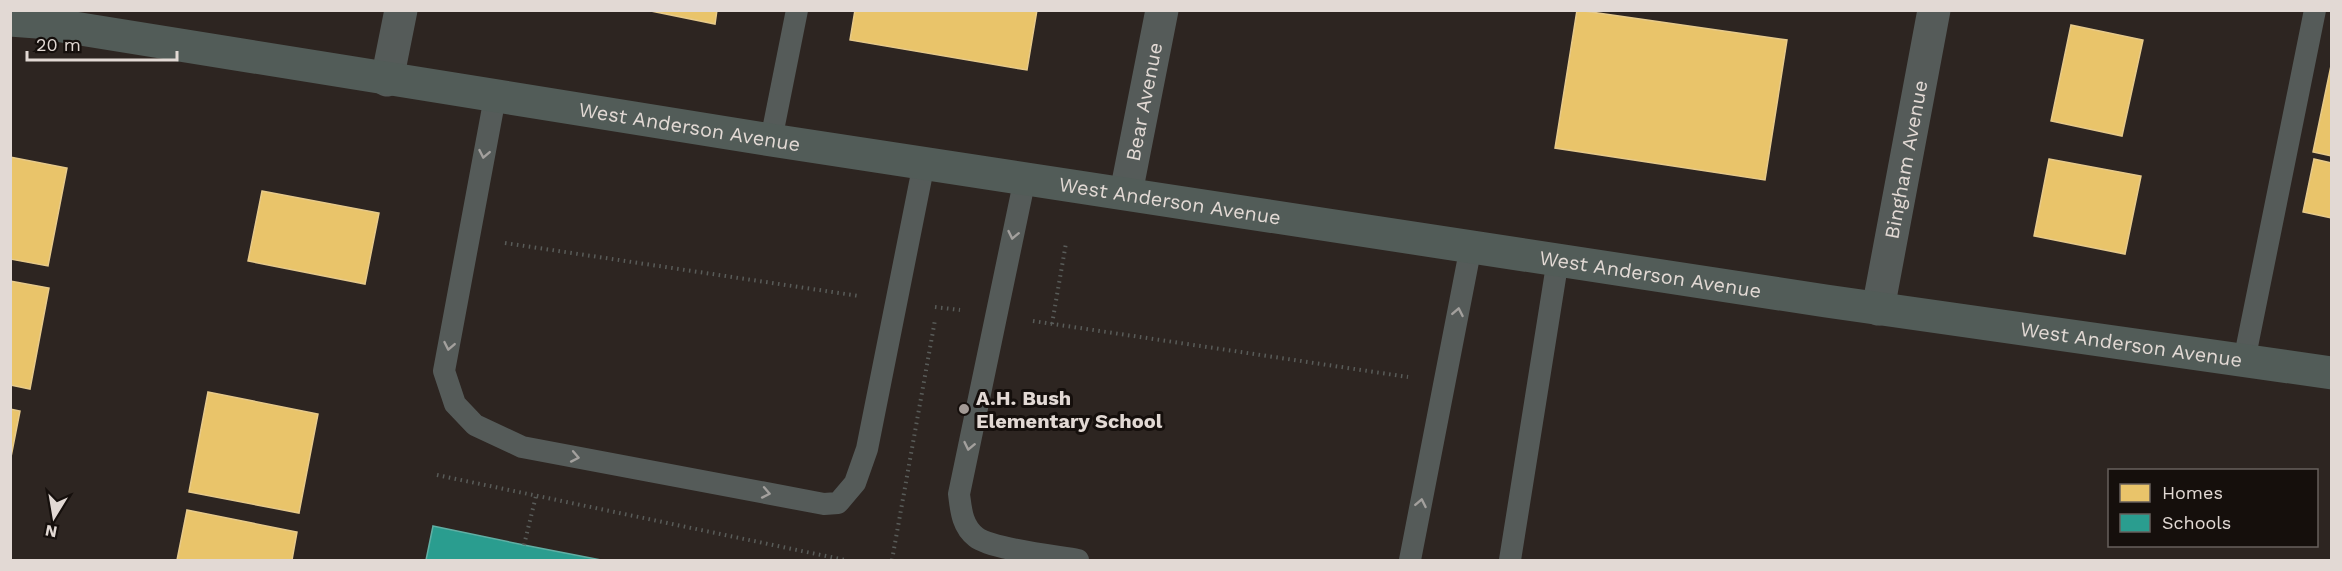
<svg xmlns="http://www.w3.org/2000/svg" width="2342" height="571" viewBox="0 0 2342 571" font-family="'Work Sans',sans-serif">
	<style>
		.homes { fill: #e9c46a; stroke: #e7ca8a; stroke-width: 1.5 }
		.schools { fill: #2a9d8f; stroke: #61afa4; stroke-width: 1.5 }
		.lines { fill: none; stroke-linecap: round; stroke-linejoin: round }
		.path { stroke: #595c59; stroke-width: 4; stroke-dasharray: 1.5 4.5; stroke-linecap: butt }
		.lane { stroke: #555b59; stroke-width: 22 }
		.street { stroke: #555b59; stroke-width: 33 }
		.secondary { stroke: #525c58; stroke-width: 33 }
		.oneway { stroke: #a3a09d }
		.poi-dot { fill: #a39a95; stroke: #150f0c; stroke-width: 2 }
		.labels { text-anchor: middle; stroke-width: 6; stroke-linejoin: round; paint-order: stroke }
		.street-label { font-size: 20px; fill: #e2d9d4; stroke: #150f0c }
		.poi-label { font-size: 20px; font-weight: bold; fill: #e2d9d4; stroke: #150f0c; text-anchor: start }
	</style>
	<rect width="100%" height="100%" fill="#2d2521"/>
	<g class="homes">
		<polygon points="646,10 717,10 715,24"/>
		<polygon points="855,10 1037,10 1027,70 850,40"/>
		<polygon points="1577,10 1787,40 1765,180 1555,148"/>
		<polygon points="2071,25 2143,40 2122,136 2051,121"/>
		<polygon points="2332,61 2332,156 2313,152"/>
		<polygon points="10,157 67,168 48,266 10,259"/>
		<polygon points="2049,159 2141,176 2125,254 2034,236"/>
		<polygon points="2314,159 2332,163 2332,218 2303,212"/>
		<polygon points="262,191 379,213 365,284 248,261"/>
		<polygon points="10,281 49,288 30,389 10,385"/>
		<polygon points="208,392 318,414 299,513 189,492"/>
		<polygon points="10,409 20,411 10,462"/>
		<polygon points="187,510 297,532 292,560 177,560"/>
	</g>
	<polygon class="schools" points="433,526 524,545 601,560 426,560"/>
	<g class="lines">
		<g class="path">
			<polyline points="505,243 859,296"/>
			<polyline points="935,307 960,310"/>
			<polyline points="1033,321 1408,377"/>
			<polyline points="1052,324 1066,243"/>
			<polyline points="437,475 845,560"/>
			<polyline points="524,545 536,496"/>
			<polyline points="892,560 935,320"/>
		</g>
		<g class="lane">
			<polyline points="495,97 444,371 455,404 475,425 522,447 824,504 838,503 855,483 867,449 924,163"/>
			<polyline points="771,140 797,10"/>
			<path d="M1025,178L959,494C961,510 962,526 976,537C991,549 1056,556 1078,560"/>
			<polyline points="2244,361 2315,10"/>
			<polyline points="1410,560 1471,246"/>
			<polyline points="1510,560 1558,259"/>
		</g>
		<g class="street">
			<polyline points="387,80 401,10"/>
			<path id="s1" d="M1126,193L1162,10"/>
			<path id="s2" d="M1878,309L1934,10"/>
		</g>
		<path class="secondary" id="s3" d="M10,20L37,22L771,140L1826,301L2332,373"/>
	</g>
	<defs><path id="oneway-chevron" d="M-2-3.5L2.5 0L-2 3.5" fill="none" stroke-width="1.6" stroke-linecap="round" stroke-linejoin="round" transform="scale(1.5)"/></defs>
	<g class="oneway">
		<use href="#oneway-chevron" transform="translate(484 154) rotate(101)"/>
		<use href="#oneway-chevron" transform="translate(1013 235) rotate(102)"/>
		<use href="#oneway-chevron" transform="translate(1458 312) rotate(-79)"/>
		<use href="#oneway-chevron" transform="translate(449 346) rotate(101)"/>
		<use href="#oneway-chevron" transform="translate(969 446) rotate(102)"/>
		<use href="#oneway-chevron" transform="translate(575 457) rotate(11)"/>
		<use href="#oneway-chevron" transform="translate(766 493) rotate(11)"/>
		<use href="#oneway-chevron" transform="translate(1421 503) rotate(-79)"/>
	</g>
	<circle class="poi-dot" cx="964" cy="409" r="6"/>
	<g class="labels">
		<g class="street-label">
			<text dy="7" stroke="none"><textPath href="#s1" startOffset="93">Bear Avenue</textPath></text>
			<text dy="7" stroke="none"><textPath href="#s3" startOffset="688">West Anderson Avenue</textPath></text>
			<text dy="7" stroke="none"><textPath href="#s2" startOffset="152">Bingham Avenue</textPath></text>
			<text dy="7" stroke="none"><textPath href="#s3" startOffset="1174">West Anderson Avenue</textPath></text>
			<text dy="7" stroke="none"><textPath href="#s3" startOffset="1660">West Anderson Avenue</textPath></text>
			<text dy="7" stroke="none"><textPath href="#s3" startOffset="2146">West Anderson Avenue</textPath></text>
		</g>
		<g class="poi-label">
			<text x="976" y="405">A.H. Bush<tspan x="976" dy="23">Elementary School</tspan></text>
		</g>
	</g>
	<rect width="2342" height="571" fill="none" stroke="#e2d9d4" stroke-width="24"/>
	<rect x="2108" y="469" width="210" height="78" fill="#150f0c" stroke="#67605c" stroke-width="1.5"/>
	<rect x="2120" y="484" width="30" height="18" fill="#e9c46a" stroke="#67605c" stroke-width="1.5"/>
	<text x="2162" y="499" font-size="18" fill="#e2d9d4">Homes</text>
	<rect x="2120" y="514" width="30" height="18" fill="#2a9d8f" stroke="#67605c" stroke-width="1.5"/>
	<text x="2162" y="529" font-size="18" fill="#e2d9d4">Schools</text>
	<g transform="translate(54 517) rotate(191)" stroke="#150f0c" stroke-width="4.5" paint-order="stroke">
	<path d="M0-4.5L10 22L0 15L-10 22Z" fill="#e2d9d4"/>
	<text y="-9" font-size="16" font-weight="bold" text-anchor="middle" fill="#e2d9d4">N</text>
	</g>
	<path d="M27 51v9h150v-9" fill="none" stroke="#e2d9d4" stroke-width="3"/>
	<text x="36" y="51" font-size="18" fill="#e2d9d4" stroke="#150f0c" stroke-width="4.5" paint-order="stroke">20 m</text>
</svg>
